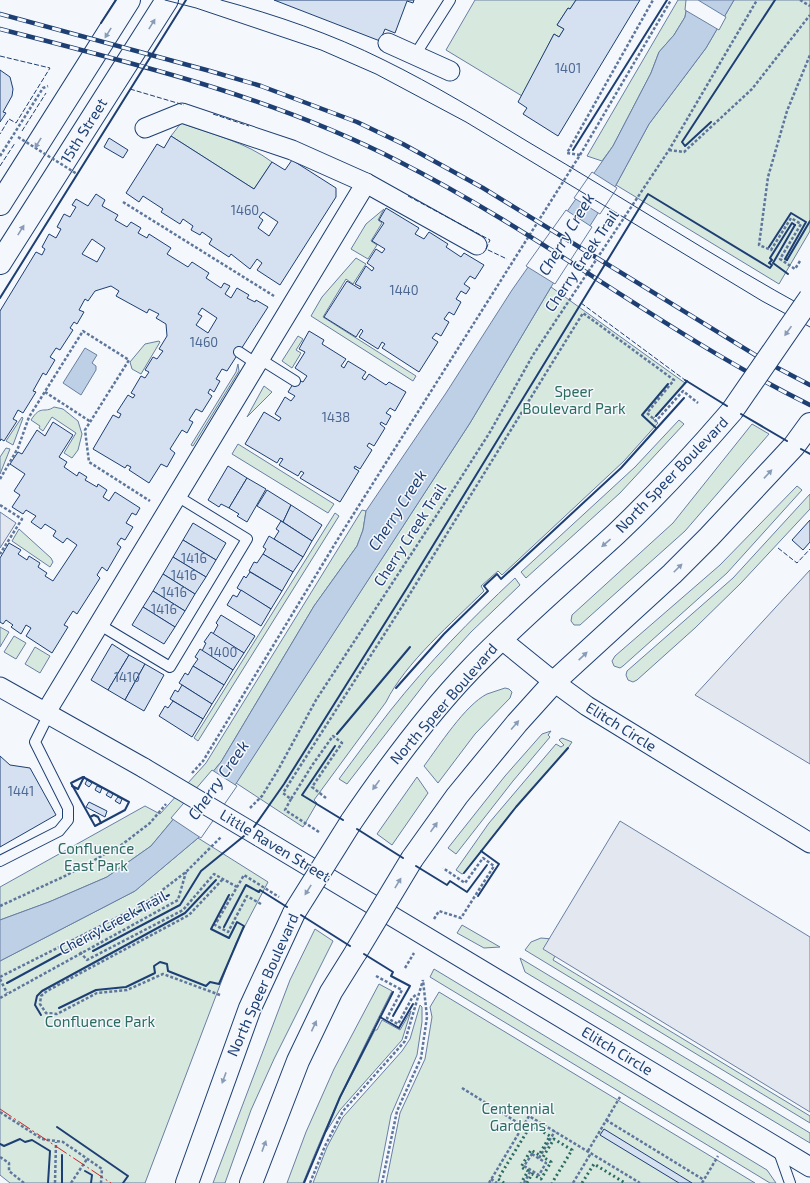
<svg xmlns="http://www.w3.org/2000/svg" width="810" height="1183" viewBox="0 0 810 1183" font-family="'Exo 2',sans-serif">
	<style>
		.green { fill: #d7e8df; stroke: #687fa3 }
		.parking { fill: #e3e8f0; stroke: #687fa3 }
		.water { fill: #bed0e5; stroke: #687fa3 }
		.pier { fill: #f4f7fb; stroke: #687fa3 }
		.building { fill: #d5e0f0; stroke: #1d3f73; fill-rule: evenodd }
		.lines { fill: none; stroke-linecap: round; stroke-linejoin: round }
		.service-casing { stroke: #1d3f73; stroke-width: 12 }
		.minor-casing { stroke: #1d3f73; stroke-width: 21 }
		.secondary-casing { stroke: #1d3f73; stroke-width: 24 }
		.primary-casing { stroke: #1d3f73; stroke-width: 24 }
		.path { stroke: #5e769c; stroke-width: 2.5; stroke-dasharray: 3 2; stroke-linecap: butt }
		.service { stroke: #f4f7fb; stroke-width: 10 }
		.minor { stroke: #f4f7fb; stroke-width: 19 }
		.secondary { stroke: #f4f7fb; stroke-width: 22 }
		.primary { stroke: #f4f7fb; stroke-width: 22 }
		.tram { stroke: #1d3f73; stroke-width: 1 }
		.rail-casing { stroke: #1d3f73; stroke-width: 4.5 }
		.rail { stroke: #f4f7fb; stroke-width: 3; stroke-dasharray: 9; stroke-linecap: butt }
		.minor-bridge-casing { stroke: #1d3f73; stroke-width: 21; stroke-linecap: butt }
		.primary-bridge-casing { stroke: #1d3f73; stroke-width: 24; stroke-linecap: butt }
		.path-bridge { stroke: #5e769c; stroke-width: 2.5; stroke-dasharray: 3 2; stroke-linecap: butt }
		.minor-bridge { stroke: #f4f7fb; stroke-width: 19 }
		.primary-bridge { stroke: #f4f7fb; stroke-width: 22 }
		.hedge { stroke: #2c6c60; stroke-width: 3; stroke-dasharray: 2 3; stroke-linecap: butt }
		.fence { stroke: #1d3f73; stroke-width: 1; stroke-dasharray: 5 2; stroke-linecap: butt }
		.wall { stroke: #1d3f73; stroke-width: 2 }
		.power { stroke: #c62828; stroke-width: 1; stroke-dasharray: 14 3 2 3; stroke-linecap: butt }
		.oneway { fill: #889bb7 }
		.labels { text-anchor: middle; stroke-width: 3; stroke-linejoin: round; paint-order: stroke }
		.number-label { font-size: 13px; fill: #4b6792 }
		.street-label { font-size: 15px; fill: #1d3f73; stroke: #f4f7fb }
		.park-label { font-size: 15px; fill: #2c6c60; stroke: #f4f7fb }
		.water-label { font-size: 16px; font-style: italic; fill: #1d3f73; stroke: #f4f7fb }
	</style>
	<rect width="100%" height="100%" fill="#f4f7fb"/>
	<g class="green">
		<polygon points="475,0 576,0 570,9 568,8 557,25 564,29 559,37 554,34 522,96 446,50"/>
		<polygon points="678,0 688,0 685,17 674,35 659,52 651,73 613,146 602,161 587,156"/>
		<polygon points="734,0 810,0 810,231 779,284 616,185 649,124 706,48"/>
		<path d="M181,123C211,134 246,142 272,162L254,189L171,136Z"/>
		<polygon points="384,209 378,220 382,223 371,241 377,245 368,259 351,249 366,224"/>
		<polygon points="356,258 366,264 353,284 346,279 323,317 416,376 413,381 311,316 322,297"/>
		<path d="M551,287L685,383L653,419L658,423L624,461L502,575L498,571L481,586L484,591C453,622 405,663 386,702L314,800L317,803L303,827L236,783L470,423Z"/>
		<polygon points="298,336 303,339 296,350 301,353 292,368 282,361"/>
		<polygon points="159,341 160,342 141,374 132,369 130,362 145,344"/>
		<polygon points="238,364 239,371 193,446 191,445 236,372"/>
		<polygon points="264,386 272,392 247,417"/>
		<path d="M54,407L63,409L78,421L82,434L78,450L72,458L64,453L76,433L52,417L43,431L39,428L40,426L31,420C41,404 44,414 54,407Z"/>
		<polygon points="22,417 23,418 13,445 6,441"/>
		<polygon points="679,420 684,424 620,493 526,578 521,572 635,467"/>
		<polygon points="752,424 769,434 685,531 580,625 574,625 571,621 572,615 673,523"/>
		<polygon points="238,444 334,504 328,513 232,454"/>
		<polygon points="6,448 10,449 0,474 0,457"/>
		<polygon points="797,486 802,490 727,573 623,666 620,668 614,666 612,661 615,656 720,565"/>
		<polygon points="810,494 810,509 741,583 695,628 637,680 633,682 628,680 626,675 627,671 733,578"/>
		<polygon points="362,510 366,511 363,530 357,546 314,606 221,762 151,846 107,877 49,902 0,920 0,887 145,806 160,814 206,763"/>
		<polygon points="335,513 339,516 198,741 194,738"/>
		<polygon points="19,529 51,558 53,562 50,567 12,541"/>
		<path d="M515,578L520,585L471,632L429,678L347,784L339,779C356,756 373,733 390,711C428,663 471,619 515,578Z"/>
		<polygon points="0,627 9,632 0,647"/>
		<polygon points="14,636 26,643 16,659 4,652"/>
		<polygon points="35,647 50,656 40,673 25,664"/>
		<path d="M505,688L509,689L512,692L510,698L475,734L438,783L424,766C439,746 465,705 487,694C493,692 499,690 505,688Z"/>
		<polygon points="551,731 548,735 550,737 513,781 456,854 448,848 505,776 542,734"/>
		<polygon points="562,738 572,742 568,748 516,807 464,873 462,874 456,870 489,823 556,744 561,747 564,745 559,740"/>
		<polygon points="417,777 428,793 392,845 377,834"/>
		<polygon points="198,838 268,882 236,943 145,1183 10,1183 0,1175 0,961 135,891"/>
		<polygon points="462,925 500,947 484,948 457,933"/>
		<polygon points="315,929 333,941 274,1059 251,1110 225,1183 213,1183 290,980"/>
		<polygon points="541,938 552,939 561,944 553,960 810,1116 810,1123 525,950 531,942"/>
		<polygon points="520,958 810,1133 810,1143 525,972"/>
		<polygon points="434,969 767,1170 776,1183 770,1183 430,977"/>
		<path d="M379,984L392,991C360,1054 329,1117 303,1183H287L306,1132L334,1069Z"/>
		<polygon points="439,992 755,1183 386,1183 400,1113 425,1059 432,1017 430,1007"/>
		<polygon points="420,1005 422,1007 422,1022 417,1055 391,1115 378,1183 313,1183 327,1147 343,1117 402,1051 410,1039"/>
		<polygon points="411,1011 402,1040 340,1110 326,1132 340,1098 375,1030 377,1030 382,1020 400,1030"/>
	</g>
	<g class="parking">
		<polygon points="0,512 16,523 0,548"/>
		<polygon points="810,570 810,764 695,695"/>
		<polygon points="620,821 810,937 810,1112 543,949"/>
	</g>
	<g class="water">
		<polygon points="688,0 734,0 706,48 649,124 616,185 551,287 470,423 204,833 135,891 0,961 0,920 49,902 107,877 151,846 221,762 314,606 357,546 363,530 366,511 446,393 512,290 613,146 651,73 659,52 674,35 685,17"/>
		<polygon points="85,348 97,355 92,363 96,366 96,370 81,395 63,383"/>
	</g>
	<g class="pier">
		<polygon points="686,0 698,0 726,17 719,30 685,10"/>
		<polygon points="592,172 617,188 600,214 574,198"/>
		<polygon points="566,210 592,227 555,284 526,266"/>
		<polygon points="212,770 237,786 201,838 171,818"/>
	</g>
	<g class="building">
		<polygon points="274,0 414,0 413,3 407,1 395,33 385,29 380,41"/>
		<polygon points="576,0 640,0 558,136 523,114 527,108 518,102 554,34 559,37 564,29 557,25 568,8 570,9"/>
		<polygon points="0,70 10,77 13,89 12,96 3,112 6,113 0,122"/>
		<path d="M171,136L254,189L272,162L285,170L292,160L336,188V197L280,285L257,270L262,263L257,259L250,269L231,254L229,257L209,244L212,239L202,232L200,235L191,230L193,226L183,219L180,224L161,212L163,209L143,196L139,202L126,193L157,144L164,148ZM263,212L278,222L269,236L258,228L263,220L259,217Z"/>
		<polygon points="109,138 128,150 123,158 104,147"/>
		<path d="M96,194L105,200L102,206L118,215L115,220L127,227L131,222L141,228L138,233L147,238L149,234L171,248L167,254L188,267L192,262L209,273L206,278L221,288L224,283L230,286L225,294L231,298L237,288L249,295L247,298L255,302L256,300L268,307L227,371L222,369L216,379L220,381L214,392L210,389L208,393L212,396L202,412L196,409L189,420L193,422L187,433L182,430L170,449L175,453L167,467L161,464L149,483L129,470L131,467L127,465L125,468L93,449L113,415L119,418L121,414L117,412L128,395L133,398L135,395L131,393L141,376L145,378L149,372L145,370L153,357L157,359L163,351L159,349L167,336L166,324L156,318L159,314L149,309L147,313L116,296L119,291L111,286L95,291L88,301L85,299L79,310L84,312L77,324L74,322L70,328L73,330L60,350L56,348L50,357L55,360L46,375L43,373L33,391L36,392L23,413L18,410L13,419L17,421L4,441L1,439L0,441V311L36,252L42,255L45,249L42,247L49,234L56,238L61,229L57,227L64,214L70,217L76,207L72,205L76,199L88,206ZM92,239L105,248L97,262L82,254ZM202,308L217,318L208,333L196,325L202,316L198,314Z"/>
		<polygon points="386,208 419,228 415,234 424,239 429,232 448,244 446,247 461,257 464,253 484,265 475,279 470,276 464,284 470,288 466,294 461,291 456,299 461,302 454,315 449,312 444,319 449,322 441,336 436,333 432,338 438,342 419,372 382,348 385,344 382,342 378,349 359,337 363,331 361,329 356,337 324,317 347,281 360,289 361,287 355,284 366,266 372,271 374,268 367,263 376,249 382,253 385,249 372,241 384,223 379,220"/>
		<polygon points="309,331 324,340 322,344 346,359 341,366 344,368 348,361 366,372 362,378 365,380 369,374 386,385 389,382 406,392 395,411 390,408 386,413 391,416 386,425 381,422 380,424 385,428 374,446 369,443 367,446 372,450 360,469 355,466 354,468 359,471 340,502 300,478 304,473 301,471 298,476 279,465 283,459 280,458 277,463 245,444 264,412 279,421 281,418 275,414 285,397 291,401 295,396 288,392 296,379 303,382 307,376 295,368 305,352 299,349"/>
		<polygon points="53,422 73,435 59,457 67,462 64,467 77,476 79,472 87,477 85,480 97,487 98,484 107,490 103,497 109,501 115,492 140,508 136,515 132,513 126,523 133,527 125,540 121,538 117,544 121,547 107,571 102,567 97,575 100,578 77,614 73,611 64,625 68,627 52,653 26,636 31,628 26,625 21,634 11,627 13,625 6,620 3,624 0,622 0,558 9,543 21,550 18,554 27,560 29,556 40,563 38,567 47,573 45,576 53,581 77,545 67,538 63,543 53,536 56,531 45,524 41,529 31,522 36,516 26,510 23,514 12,507 20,495 14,491 25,474 10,464 18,452 22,454 37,430 45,436"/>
		<polygon points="228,466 247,478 229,508 221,504 219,507 208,500"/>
		<polygon points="247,478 266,489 247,522 237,516 239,514 229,508"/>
		<polygon points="267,490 291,505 283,522 257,506"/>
		<polygon points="291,505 322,525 312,541 283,522"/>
		<polygon points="810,520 810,542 803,550 792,540"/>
		<polygon points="281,521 312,541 303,557 274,539 279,531 276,529"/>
		<polygon points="193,523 226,543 216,560 183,540"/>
		<polygon points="269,536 303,557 293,572 263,554 266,549 263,547"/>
		<polygon points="183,540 216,560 206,577 173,557"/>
		<polygon points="263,554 293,572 282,591 249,571 254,562 257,563"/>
		<polygon points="173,557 206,577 195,594 163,574"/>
		<polygon points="250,572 282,591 271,609 237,588 244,576 246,578"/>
		<polygon points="163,574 195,594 185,611 153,591"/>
		<polygon points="241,590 271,609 261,626 227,605 233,595 237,597"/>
		<polygon points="153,591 185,611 175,627 143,607"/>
		<polygon points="143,607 175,627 164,644 132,625"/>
		<polygon points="221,615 255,636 244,653 213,634 218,625 216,623"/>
		<polygon points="211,632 244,653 233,670 202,651 206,643 204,642"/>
		<polygon points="112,644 129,655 108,690 91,680"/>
		<polygon points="200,649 233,670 224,685 193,666 198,659 195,657"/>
		<polygon points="129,655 145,664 125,700 108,690"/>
		<polygon points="145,664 164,675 144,711 125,700"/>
		<polygon points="193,666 224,685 212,704 179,683 185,673 188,675"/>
		<polygon points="182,685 212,704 203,719 170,699 175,690 178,692"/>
		<polygon points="173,701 203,719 192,737 159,716 165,706 168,708"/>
		<polygon points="0,756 10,765 30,768 56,815 0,847"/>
		<polygon points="87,780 92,783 89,787 85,784"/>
		<polygon points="97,786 102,788 100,793 95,790"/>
		<polygon points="109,791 113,794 111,798 106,795"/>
		<polygon points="118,797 122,799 120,804 115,801"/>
		<polygon points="89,802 107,811 105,817 86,807"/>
		<polygon points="604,1129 692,1183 679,1183 600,1135"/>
	</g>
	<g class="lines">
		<g class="service-casing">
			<g id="service">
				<polyline points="415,55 450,0"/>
				<polyline points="239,352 257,364"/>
				<polyline points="260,359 295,381"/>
				<polyline points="100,625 170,667 247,539 177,496"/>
				<polyline points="0,861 59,831 68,820 68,808 35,742 49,714"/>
				<polyline points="778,1149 790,1183"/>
			</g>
		</g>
		<g class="minor-casing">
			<g id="minor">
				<polyline points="388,43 450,71"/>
				<polyline points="145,128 182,113 292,150 366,183 477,245"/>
				<polyline points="501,639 554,682 587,706 810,843"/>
				<polyline points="0,687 144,768"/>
				<polyline points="46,712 366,183"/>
				<polyline points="260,837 810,1167"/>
			</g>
		</g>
		<g class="secondary-casing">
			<g id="secondary">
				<polyline points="0,204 129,0"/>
				<polyline points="0,263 167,0"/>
			</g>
		</g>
		<g class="primary-casing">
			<g id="primary">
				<path d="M351,822C387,769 426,716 470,670C516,622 567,579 616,534C657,495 695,454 732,411"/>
				<polyline points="412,859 457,796 517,723 554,682 672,574 709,537 794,446 810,424"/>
				<polyline points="187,1183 250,1008 294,913"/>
				<polyline points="251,1183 298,1061 331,992 356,952"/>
			</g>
		</g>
		<g class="path">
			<polyline points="800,0 810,6"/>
			<polyline points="669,150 684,152 752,89 810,15"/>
			<polyline points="580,155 567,153 653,0"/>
			<polyline points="0,156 43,88 48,86"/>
			<polyline points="123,202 274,296"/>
			<polyline points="800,261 795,269 780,259 801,224 791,218 771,250 759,245 768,177 787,111 810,55"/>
			<polyline points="45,392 91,422"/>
			<polyline points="0,479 18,448 29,417 83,331 129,360 85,430 89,462 150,501"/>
			<polyline points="0,505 22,519 0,554"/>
			<polyline points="192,773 203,761 341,534 580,155 671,0"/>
			<polyline points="326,798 312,787 342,743 333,736 313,764 291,799 283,793 403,605 583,313 674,380 647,413 656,421 683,391 698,403"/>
			<polyline points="291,799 285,810 319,832"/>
			<polyline points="250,808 262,796 278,770 316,700 455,487 490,432 533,355 669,150 757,0"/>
			<polyline points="261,904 247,896 228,932 215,925 244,875 279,897"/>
			<polyline points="0,906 65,876 120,846 150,823 166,804"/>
			<polyline points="434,919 439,911 461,918 494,866 483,858 465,883 443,868"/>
			<polyline points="80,952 87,960 183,910 214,874 237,887"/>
			<polyline points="405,968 414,953"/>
			<polyline points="376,976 402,990 387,1018 398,1024 412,998 417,994"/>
			<polyline points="0,977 144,904 186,872 221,837"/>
			<polyline points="0,979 7,993"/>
			<polyline points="220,995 163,974 127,990 97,993 57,1014 46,1013 40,1004 41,996 47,991 189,915 223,879"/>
			<polyline points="0,998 178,900 186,872"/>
			<polyline points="462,1088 523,1126"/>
			<polyline points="0,1112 42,1139 63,1142 102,1169 101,1183"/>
			<polyline points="606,1120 704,1180"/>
			<polyline points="588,1151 620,1097"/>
			<polygon points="532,1154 546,1163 539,1175 524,1166"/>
			<polyline points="0,1157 9,1163 9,1171 24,1183"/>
			<polyline points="539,1158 555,1131"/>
			<polyline points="491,1179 497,1183"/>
			<polyline points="55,1183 56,1142"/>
			<polyline points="71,1183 87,1159"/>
			<polyline points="310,1183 325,1146 343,1111 405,1041 423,980"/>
			<polyline points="382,1183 397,1111 421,1058 427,1017 423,980"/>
			<polyline points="489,1183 529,1116 640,1183"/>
			<polyline points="524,1183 531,1170"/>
			<polyline points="573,1183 591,1153"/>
			<polyline points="702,1183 718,1156"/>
		</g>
		<use href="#service" class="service"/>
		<use href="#minor" class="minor"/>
		<use href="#secondary" class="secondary"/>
		<use href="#primary" class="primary"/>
		<g class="tram">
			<polyline points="165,0 196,8 321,50 376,74 466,122 762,301 810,327"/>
			<path d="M221,0C276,15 332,34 384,60C435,85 482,114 530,143C624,198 715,258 810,310"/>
		</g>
		<g class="rail-casing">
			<g id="rail">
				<polyline points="0,14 210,71 261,86 357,122 403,144 483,188 770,364 810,385"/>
				<path d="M0,29C136,64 273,97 398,161C541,233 666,334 810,405"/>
			</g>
		</g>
		<use href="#rail" class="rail"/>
		<g class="minor-bridge-casing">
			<polyline id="minor-bridge" points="144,768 260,837"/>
		</g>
		<g class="primary-bridge-casing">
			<g id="primary-bridge">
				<polyline points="732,411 810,298"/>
				<polyline points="294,913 351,822"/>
				<polyline points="356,952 412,859"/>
			</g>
		</g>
		<polyline class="path-bridge" points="18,137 77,174"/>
		<use href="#minor-bridge" class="minor-bridge"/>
		<use href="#primary-bridge" class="primary-bridge"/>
		<g class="hedge">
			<polyline points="504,1183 498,1179 531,1125 550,1136 539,1155 531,1150 521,1167 528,1171 521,1183"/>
			<polyline points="527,1183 532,1174 541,1179 551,1162 543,1157 554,1139 572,1150 552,1183"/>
			<polyline points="582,1183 594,1164 625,1183"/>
		</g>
		<g class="fence">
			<polyline points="0,56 50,68 16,123 9,119 0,134"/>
			<polyline points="130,89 184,105"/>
			<polyline points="213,114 249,126"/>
			<polyline points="22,131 46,93"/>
			<polyline points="0,166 15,143"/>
			<polyline points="408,196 490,240 486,249 507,259"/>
			<polyline points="581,303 685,380"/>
			<polyline points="778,548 797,563 810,549"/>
		</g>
		<g class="wall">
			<polyline points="101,23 116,0"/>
			<polyline points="711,122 685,146 682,142 775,0"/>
			<polyline points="573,150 667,0"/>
			<polyline points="769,247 791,213 806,222 785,259 787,260"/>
			<polyline points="787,260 810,221"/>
			<polyline points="788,274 773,263 795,225"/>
			<polyline points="0,298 186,0"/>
			<polyline points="685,380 727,406"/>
			<polyline points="741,414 787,441"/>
			<polyline points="656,416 687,381"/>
			<polyline points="656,428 642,415 668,384"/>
			<polyline points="801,449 810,454"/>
			<polyline points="396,688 444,634 488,591 484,586 497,574 501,579 621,468 684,398"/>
			<polyline points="337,734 410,647"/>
			<polyline points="335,746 302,795 343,820"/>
			<polygon points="83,777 129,802 125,810 95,826 71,783"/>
			<polyline points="72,786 78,789 84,777"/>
			<polyline points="90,817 94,815 98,817 101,823"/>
			<polyline points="254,827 284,784 407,588 648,194 770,268 772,265 769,263 772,260 770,258 792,223 795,225"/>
			<polyline points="357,829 403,858"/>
			<polyline points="416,866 447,885 450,881 467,892 487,865"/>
			<polyline points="464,873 516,807 568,748"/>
			<polyline points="478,896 499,864 481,851"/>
			<polyline points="301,915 350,946"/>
			<polyline points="224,927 246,885 259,892 260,890 287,907"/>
			<polyline points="93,951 180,905 201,871 244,836"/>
			<polyline points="364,954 393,972 391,976 410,986 393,1016"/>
			<polyline points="7,983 169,895"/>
			<polyline points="59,1008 96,990 126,987 155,973 154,966 160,962 167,964 168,971 206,986 210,982 219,984 244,926 237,922 229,938 211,929 229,895"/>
			<polyline points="41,1015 35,1005 37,996 42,991 185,913 216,880"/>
			<polyline points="380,1017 399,1028 413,1004"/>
			<polyline points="57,1127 128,1176 123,1183"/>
			<polyline points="0,1144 4,1146 20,1139 25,1142 32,1140 50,1151 48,1183"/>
			<polyline points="85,1171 92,1175 91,1183"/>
			<polyline points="62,1183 62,1155"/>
			<polyline points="304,1183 340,1097 393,992"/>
		</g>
		<polyline class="power" points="0,1109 111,1183"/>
	</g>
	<defs><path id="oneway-solid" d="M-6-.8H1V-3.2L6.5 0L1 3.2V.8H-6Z"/></defs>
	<g class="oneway">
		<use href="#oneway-solid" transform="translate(152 24) rotate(-58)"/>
		<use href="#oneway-solid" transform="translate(108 33) rotate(122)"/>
		<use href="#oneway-solid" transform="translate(38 143) rotate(122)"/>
		<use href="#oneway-solid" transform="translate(21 230) rotate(-58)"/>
		<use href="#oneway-solid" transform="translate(788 331) rotate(125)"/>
		<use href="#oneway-solid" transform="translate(768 474) rotate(-47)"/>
		<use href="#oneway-solid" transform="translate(606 543) rotate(139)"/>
		<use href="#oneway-solid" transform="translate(678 568) rotate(-45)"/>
		<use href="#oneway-solid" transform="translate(583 656) rotate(-43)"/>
		<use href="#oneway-solid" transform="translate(515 725) rotate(-49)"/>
		<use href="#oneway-solid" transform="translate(376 785) rotate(126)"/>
		<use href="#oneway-solid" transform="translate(434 827) rotate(-55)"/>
		<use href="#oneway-solid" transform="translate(398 883) rotate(-59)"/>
		<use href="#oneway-solid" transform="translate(308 890) rotate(122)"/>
		<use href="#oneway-solid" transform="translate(314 1026) rotate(-65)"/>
		<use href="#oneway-solid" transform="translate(224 1078) rotate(110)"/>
		<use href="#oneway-solid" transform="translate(264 1146) rotate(-70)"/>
	</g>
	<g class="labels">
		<g class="number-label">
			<text x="568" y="73">1401</text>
			<text x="245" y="215">1460</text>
			<text x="404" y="295">1440</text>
			<text x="204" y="347">1460</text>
			<text x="336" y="422">1438</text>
			<text x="194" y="563">1416</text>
			<text x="184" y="580">1416</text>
			<text x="174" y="597">1416</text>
			<text x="164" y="614">1416</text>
			<text x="223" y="657">1400</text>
			<text x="127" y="682">1410</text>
			<text x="21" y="796">1441</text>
		</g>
		<g class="street-label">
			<text transform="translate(84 131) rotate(-58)" y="5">15th Street</text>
			<text transform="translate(582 261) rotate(-56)" y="5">Cherry Creek Trail</text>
			<text transform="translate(672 475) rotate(-46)" y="5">North Speer Boulevard</text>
			<text transform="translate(410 535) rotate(-57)" y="5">Cherry Creek Trail</text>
			<text transform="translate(444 704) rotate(-49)" y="5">North Speer Boulevard</text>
			<text transform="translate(621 727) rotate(32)" y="5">Elitch Circle</text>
			<text transform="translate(275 846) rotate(31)" y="5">Little Raven Street</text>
			<text transform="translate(113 923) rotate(-28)" y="5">Cherry Creek Trail</text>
			<text transform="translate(263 985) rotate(-66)" y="5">North Speer Boulevard</text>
			<text transform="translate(617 1051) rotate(31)" y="5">Elitch Circle</text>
		</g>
		<g class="park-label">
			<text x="574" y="397">Speer<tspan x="574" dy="17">Boulevard Park</tspan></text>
			<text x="96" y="854">Confluence<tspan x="96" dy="17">East Park</tspan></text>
			<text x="100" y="1027">Confluence Park</text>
			<text x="518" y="1114">Centennial<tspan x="518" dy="17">Gardens</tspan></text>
		</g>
		<g class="water-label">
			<text transform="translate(566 234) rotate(-59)" y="6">Cherry Creek</text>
			<text transform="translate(397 510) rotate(-57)" y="6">Cherry Creek</text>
			<text transform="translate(218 780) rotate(-55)" y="6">Cherry Creek</text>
		</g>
	</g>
</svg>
